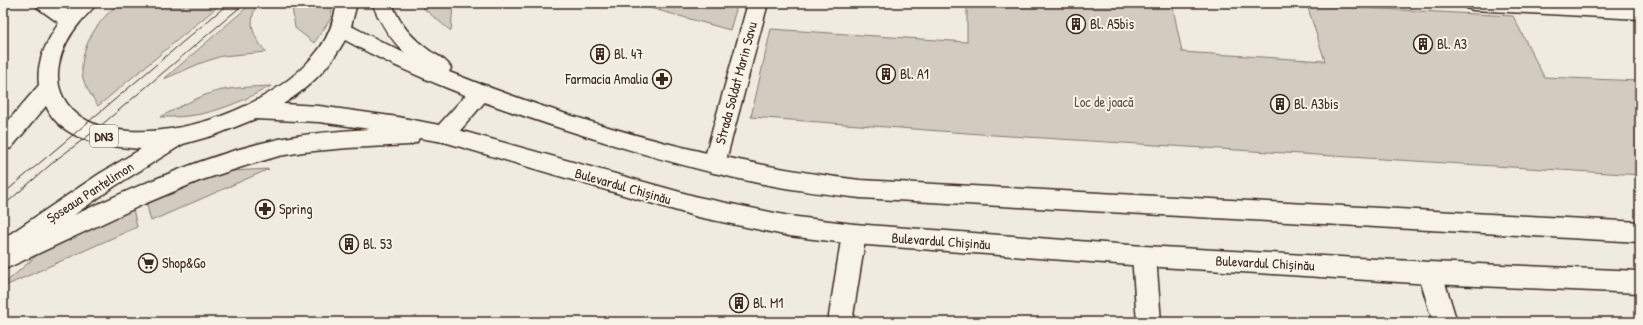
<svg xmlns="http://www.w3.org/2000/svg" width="1643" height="325" viewBox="0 0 1643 325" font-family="'Patrick Hand',sans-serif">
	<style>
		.green { fill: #d1cbc0; stroke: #867a6f }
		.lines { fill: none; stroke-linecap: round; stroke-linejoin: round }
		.minor-casing { stroke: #3b2a1e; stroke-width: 3 }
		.major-casing { stroke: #3b2a1e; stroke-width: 3 }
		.minor { fill: #f7f3e8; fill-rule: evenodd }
		.major { fill: #f7f3e8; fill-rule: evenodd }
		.tram { stroke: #3b2a1e; stroke-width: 1 }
		.labels { text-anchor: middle; stroke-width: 4; stroke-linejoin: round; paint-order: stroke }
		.shield { fill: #f7f3e8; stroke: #73665b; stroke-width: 1 }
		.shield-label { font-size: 13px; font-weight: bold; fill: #3b2a1e }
		.poi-label { font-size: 14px; fill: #3b2a1e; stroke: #f7f3e8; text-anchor: start }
		.street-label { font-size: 14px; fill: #3b2a1e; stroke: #f7f3e8 }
		.park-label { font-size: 14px; fill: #605246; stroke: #f7f3e8 }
	</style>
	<rect width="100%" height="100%" fill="#efebe0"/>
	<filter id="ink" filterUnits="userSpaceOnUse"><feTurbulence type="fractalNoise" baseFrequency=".025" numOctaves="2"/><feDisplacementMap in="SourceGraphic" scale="8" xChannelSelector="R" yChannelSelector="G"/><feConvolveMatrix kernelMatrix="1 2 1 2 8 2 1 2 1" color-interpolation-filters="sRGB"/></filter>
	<g filter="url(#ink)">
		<g class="green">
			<path d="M119,3H222L98,106C92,96 83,85 82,73C80,45 99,20 119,3Z"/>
			<path d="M252,3H257C248,24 252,35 266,52L222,56L201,63L164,79Z"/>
			<polygon points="293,3 333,3 330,20 314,43 295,28 292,7"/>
			<polygon points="423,3 453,3 451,31 423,8"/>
			<polygon points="632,3 738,3 730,30"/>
			<polygon points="967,3 1172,3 1182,52 1325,61 1307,5 1513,16 1544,77 1640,81 1640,175 994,135 751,117 771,29 967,42"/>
			<path d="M271,86C245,100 217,113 188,116C179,117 169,117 160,117C178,108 195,98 214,92C232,87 252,87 271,86Z"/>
			<polygon points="269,169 151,221 145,198 212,172"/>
			<polygon points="132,204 137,227 3,287 3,285 53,241"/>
		</g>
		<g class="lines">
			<g class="minor-casing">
				<g id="minor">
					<polygon points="748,3 768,3 725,164 722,170 714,173 706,170 703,164"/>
					<polygon points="1463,3 1600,3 1640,5 1640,19 1473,10 1466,8"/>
					<polygon points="481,84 488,86 491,92 488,98 452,140 444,142 436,140 433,134 436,128 474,86"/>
					<polygon points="854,224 862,227 866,234 852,322 828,322 842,234 846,227"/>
					<polygon points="1144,246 1152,249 1156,256 1161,322 1137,322 1132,256 1136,249"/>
					<polygon points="1430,262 1438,266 1442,273 1457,322 1433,322 1418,273 1422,266"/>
				</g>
			</g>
			<g class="major-casing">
				<path id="major" d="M35,3H59L68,10L75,3H97C92,10 86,15 81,21C70,34 62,48 59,64C55,85 62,102 78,115C93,126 111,130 129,131C194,135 281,101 320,48C330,34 334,19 337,3H357L351,26L406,54C390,39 380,23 372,3H392C399,24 412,38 430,51C438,56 447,60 451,68L449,72C581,124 719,163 860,180L1640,222V242L860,198C826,194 792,190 758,183C691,169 625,149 560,128C486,104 413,78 345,40C330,67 309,88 283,104L319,106L398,117L444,126L698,197L789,216L854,224L1144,246L1430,262L1640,271V293L1430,284L1144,266L854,244L789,236L698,217L444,142L419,138L417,142L409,145L348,148L303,152L279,156L245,166L199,181L144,204L3,270V249L5,248L3,243L7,236L99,174L141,149C112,147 74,143 54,119C51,116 48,110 46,106L11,148L3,151V127L39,85C36,62 46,42 59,23L38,8ZM255,119L319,122L370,129C339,131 309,133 279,139C208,154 139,185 74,215L115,186L183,144L215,135Z"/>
			</g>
			<use href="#minor" class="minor"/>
			<use href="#major" class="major"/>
			<g class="tram">
				<polyline points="3,194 229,3"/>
				<polyline points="3,206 57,159 92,133 245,3"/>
			</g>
		</g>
	</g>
	<defs>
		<g id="building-ring" transform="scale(1)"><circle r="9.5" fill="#f7f3e8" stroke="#3b2a1e" stroke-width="1.5"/><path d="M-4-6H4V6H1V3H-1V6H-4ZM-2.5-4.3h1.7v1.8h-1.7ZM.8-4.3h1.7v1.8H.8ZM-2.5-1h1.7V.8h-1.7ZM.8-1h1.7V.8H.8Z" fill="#3b2a1e"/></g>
		<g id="pharmacy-ring" transform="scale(1)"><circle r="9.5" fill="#f7f3e8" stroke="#3b2a1e" stroke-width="1.5"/><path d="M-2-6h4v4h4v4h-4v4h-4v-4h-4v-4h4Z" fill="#3b2a1e"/></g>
		<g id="supermarket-ring" transform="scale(1)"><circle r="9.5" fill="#f7f3e8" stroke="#3b2a1e" stroke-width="1.5"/><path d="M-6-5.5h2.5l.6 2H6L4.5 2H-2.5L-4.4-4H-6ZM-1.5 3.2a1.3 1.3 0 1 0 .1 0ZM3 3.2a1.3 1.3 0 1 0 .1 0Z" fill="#3b2a1e"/></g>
	</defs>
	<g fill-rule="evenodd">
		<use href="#building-ring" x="1076" y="24"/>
		<use href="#building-ring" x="1423" y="44"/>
		<use href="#building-ring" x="600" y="54"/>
		<use href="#building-ring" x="886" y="74"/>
		<use href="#pharmacy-ring" x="662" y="79"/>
		<use href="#building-ring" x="1280" y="104"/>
		<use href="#pharmacy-ring" x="265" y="209"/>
		<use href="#building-ring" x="349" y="244"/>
		<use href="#supermarket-ring" x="148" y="263"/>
		<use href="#building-ring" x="739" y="303"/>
	</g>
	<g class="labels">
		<rect class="shield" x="90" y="125" width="28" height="22" rx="3"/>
		<g class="shield-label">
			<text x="104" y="141">DN3</text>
		</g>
		<g class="poi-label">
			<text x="1090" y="29">Bl. A5bis</text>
			<text x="1437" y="49">Bl. A3</text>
			<text x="614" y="59">Bl. 47</text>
			<text x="900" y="79">Bl. A1</text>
			<text x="648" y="84" text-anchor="end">Farmacia Amalia</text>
			<text x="1294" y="109">Bl. A3bis</text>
			<text x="279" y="214">Spring</text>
			<text x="363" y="249">Bl. 53</text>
			<text x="162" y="268">Shop&amp;Go</text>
			<text x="753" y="308">Bl. M1</text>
		</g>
		<g class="street-label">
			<text transform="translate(736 83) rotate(-75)" y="5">Strada Soldat Marin Savu</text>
			<text transform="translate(623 186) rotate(16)" y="5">Bulevardul Chișinău</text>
			<text transform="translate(90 192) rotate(-33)" y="5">Șoseaua Pantelimon</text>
			<text transform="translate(941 241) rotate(4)" y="5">Bulevardul Chișinău</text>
			<text transform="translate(1265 263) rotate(3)" y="5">Bulevardul Chișinău</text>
		</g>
		<g class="park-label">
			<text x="1104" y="107">Loc de joacă</text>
		</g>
	</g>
	<rect width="1643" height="325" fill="none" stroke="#f7f3e8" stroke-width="16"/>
	<rect x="8" y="8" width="1627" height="309" fill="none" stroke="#3b2a1e" stroke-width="1.5" filter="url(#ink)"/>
</svg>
